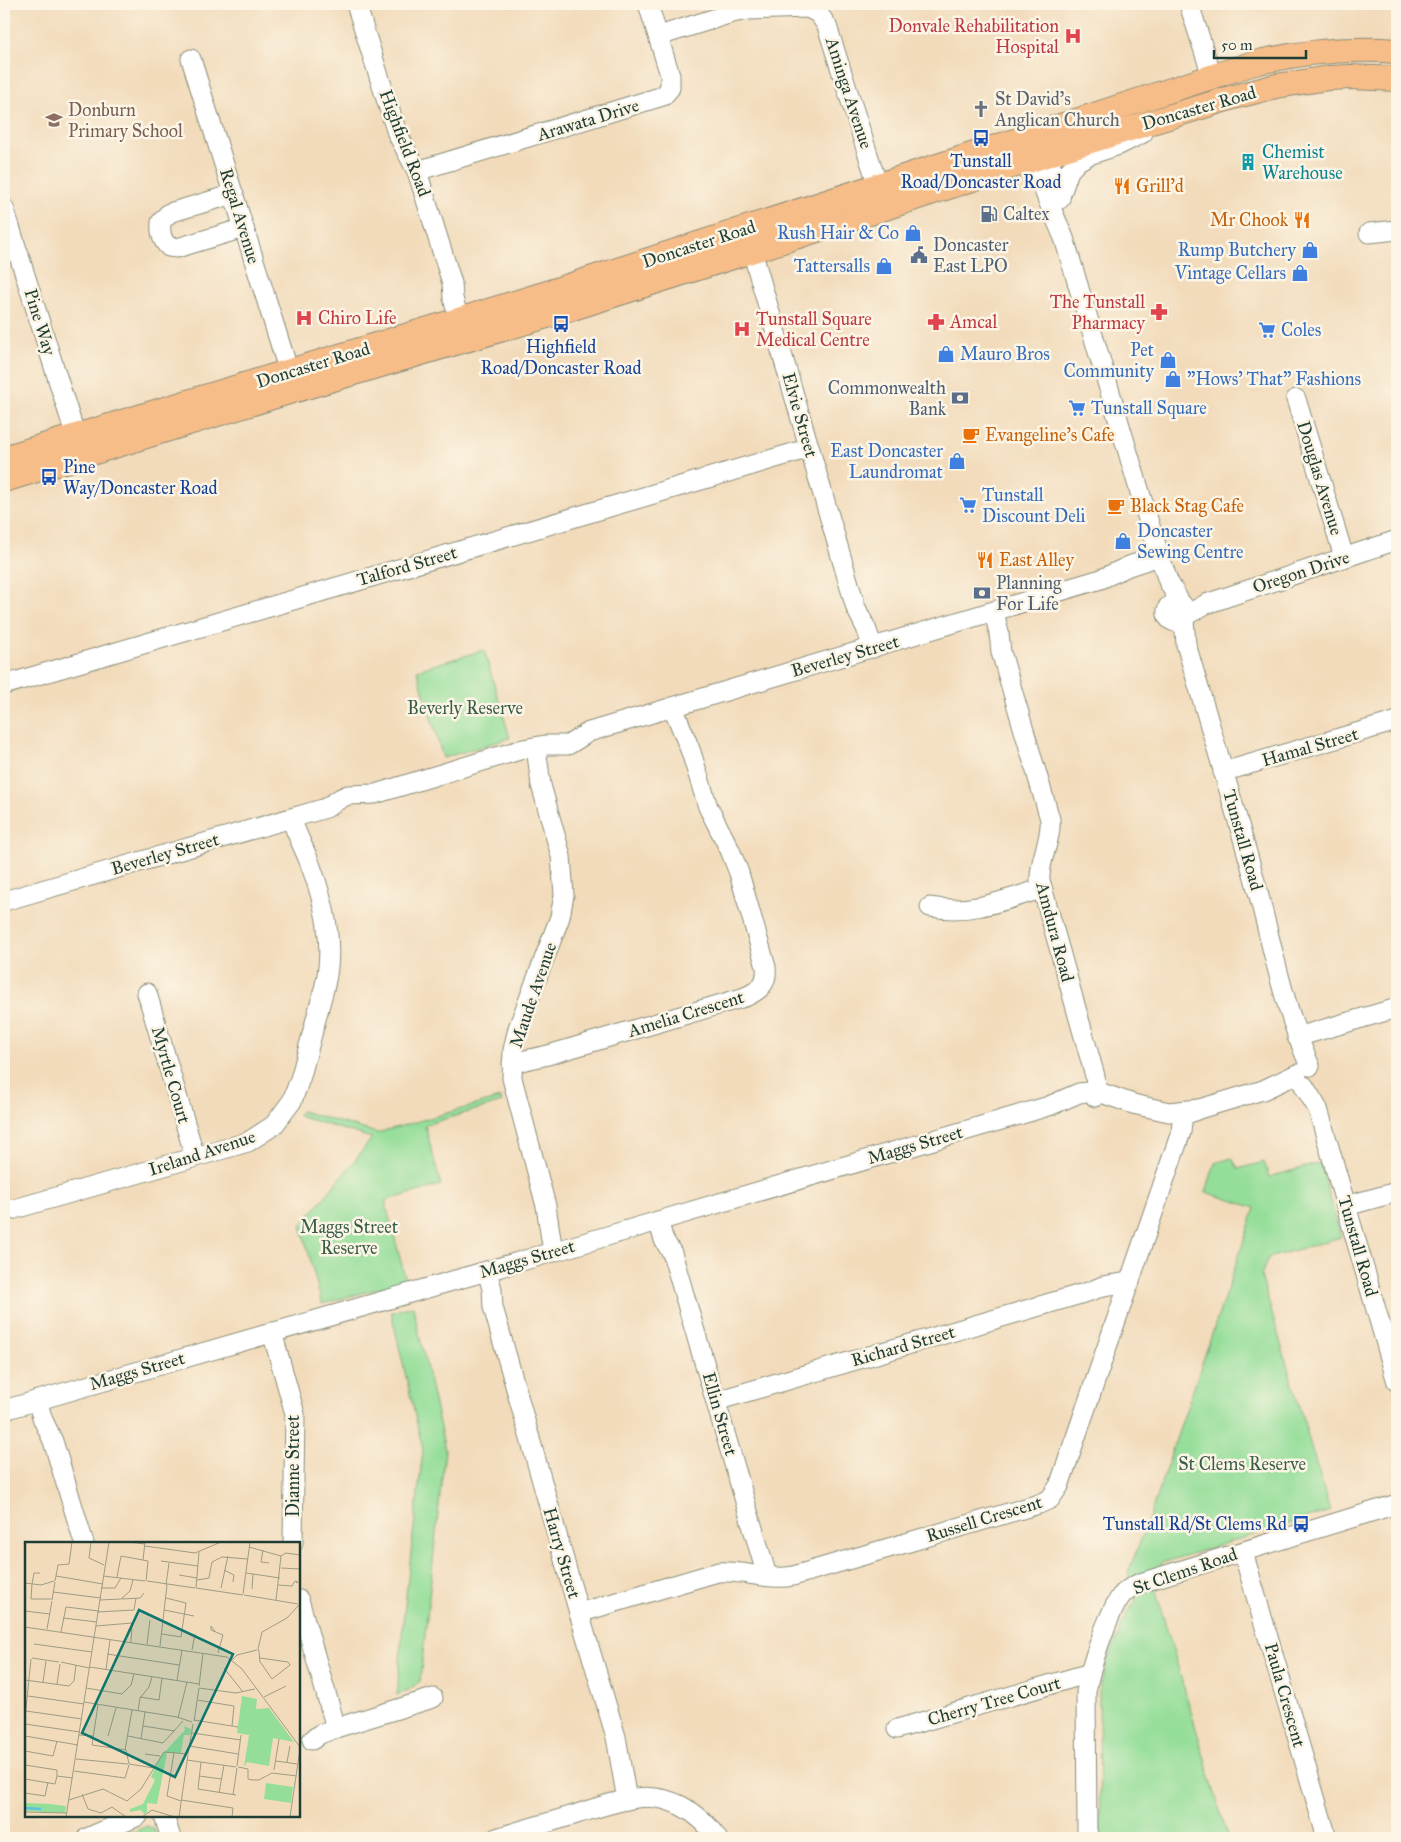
<svg xmlns="http://www.w3.org/2000/svg" width="1401" height="1842" viewBox="0 0 1401 1842" font-family="'IM FELL Great Primer',serif">
	<style>
		.green { fill: #95de9a; stroke: #5a8e67 }
		.lines { fill: none; stroke-linecap: round; stroke-linejoin: round }
		.minor-casing { stroke: #888c78; stroke-width: 21 }
		.major-casing { stroke: #888c78; stroke-width: 26 }
		.minor { stroke: #fff; stroke-width: 19 }
		.major { stroke: #f7bd88; stroke-width: 24 }
		.labels { text-anchor: middle; stroke-width: 5; stroke-linejoin: round; paint-order: stroke }
		.health-label { font-size: 18px; fill: #be3a42; stroke: #fcf5e5; text-anchor: start }
		.street-label { font-size: 18px; fill: #1f3d34; stroke: #fcf5e5 }
		.worship-label { font-size: 18px; fill: #5b616d; stroke: #fcf5e5; text-anchor: start }
		.education-label { font-size: 18px; fill: #785e54; stroke: #fcf5e5; text-anchor: start }
		.culture-label { font-size: 18px; fill: #0d838f; stroke: #fcf5e5; text-anchor: start }
		.transit-label { font-size: 18px; fill: #164399; stroke: #fcf5e5 }
		.food-label { font-size: 18px; fill: #c56008; stroke: #fcf5e5; text-anchor: start }
		.service-label { font-size: 18px; fill: #4e5e75; stroke: #fcf5e5; text-anchor: start }
		.shop-label { font-size: 18px; fill: #366cbe; stroke: #fcf5e5; text-anchor: end }
		.park-label { font-size: 18px; fill: #375d48; stroke: #fcf5e5 }
		.inset-river { fill: none; stroke: #5fc1dd; stroke-width: 2.5 }
		.inset-road { fill: none; stroke: #9e9c85; stroke-width: 1 }
		.view { fill: #0f766e; fill-opacity: 0.15; stroke: #0f766e; stroke-width: 2.5 }
		.inset-edge { fill: none; stroke: #1f3d34; stroke-width: 2.5 }
	</style>
	<rect width="100%" height="100%" fill="#fcf5e5"/>
	<filter id="ink" filterUnits="userSpaceOnUse"><feTurbulence type="fractalNoise" baseFrequency=".02" numOctaves="2"/><feDisplacementMap in="SourceGraphic" scale="10" xChannelSelector="R" yChannelSelector="G"/><feConvolveMatrix kernelMatrix="1 2 1 2 8 2 1 2 1" color-interpolation-filters="sRGB"/></filter>
	<filter id="wash" filterUnits="userSpaceOnUse"><feTurbulence type="fractalNoise" baseFrequency=".0096" numOctaves="4" result="noise"/><feDisplacementMap in="SourceGraphic" scale="20" xChannelSelector="R" yChannelSelector="G"/><feGaussianBlur stdDeviation="1.12" result="paint"/><feColorMatrix in="noise" values="0 0 0 0 0 0 0 0 0 0 0 0 0 0 0 0 0 1.4 0 .05"/><feComposite in="paint" operator="in"/></filter>
	<g filter="url(#wash)">
		<rect width="100%" height="100%" fill="#f2dbbb"/>
		<g class="green">
			<polygon points="484,650 510,738 443,758 417,670"/>
			<polygon points="500,1098 502,1102 425,1125 441,1185 385,1201 406,1281 322,1304 301,1225 349,1168 372,1138 298,1116 301,1111 377,1133"/>
			<polygon points="1232,1158 1238,1169 1264,1162 1269,1177 1320,1163 1341,1237 1268,1258 1261,1276 1330,1511 1162,1563 1156,1592 1228,1838 1100,1838 1099,1691 1108,1659 1127,1613 1136,1601 1128,1572 1145,1530 1255,1208 1206,1192 1215,1163"/>
			<polygon points="413,1306 445,1450 420,1681 410,1689 397,1695 404,1613 423,1450 391,1312"/>
			<polygon points="147,1826 154,1829 157,1838 119,1838"/>
		</g>
	</g>
	<g filter="url(#ink)">
		<g class="lines">
			<g class="minor-casing">
				<g id="minor">
					<polyline points="356,4 397,133 417,171 452,283 453,298 459,320"/>
					<polyline points="1189,4 1212,76"/>
					<polyline points="659,36 732,13 749,10 808,8 819,14 827,26 878,186"/>
					<polyline points="191,59 289,372"/>
					<polyline points="1038,144 1051,166 1060,199"/>
					<path d="M1034,146C1036,179 1051,207 1064,238L1153,536L1168,581L1181,604"/>
					<polyline points="417,171 663,96 670,88 670,75 648,4"/>
					<path d="M234,194L169,213L161,222C160,232 161,240 169,247L177,248L244,228"/>
					<polyline points="1060,197 1069,171 1078,161 1089,155 1119,145 1143,133"/>
					<polyline points="4,208 76,437"/>
					<polyline points="1369,233 1397,230"/>
					<polyline points="752,251 856,608 866,628 873,648"/>
					<polyline points="1296,399 1344,557"/>
					<path d="M994,612L999,633L1001,652L1050,819C1052,840 1039,859 1040,880L1095,1076L1096,1087L1095,1097"/>
					<polyline points="1185,616 1206,604 1397,540"/>
					<path d="M1184,619L1175,622C1168,620 1165,614 1168,607L1177,603L1182,604L1186,610L1184,619L1186,644C1209,723 1233,802 1255,881C1272,943 1283,1007 1310,1066"/>
					<polyline points="4,685 810,448"/>
					<polyline points="536,747 541,785 561,856 564,895 560,917 518,1028 513,1050 512,1078 546,1206 553,1252"/>
					<polyline points="1223,772 1397,721"/>
					<polyline points="4,901 326,808 341,798 348,795 375,794 523,749 545,745 568,745 589,732 1101,579 1129,566 1159,556"/>
					<path d="M930,907C971,914 1002,901 1041,889"/>
					<polyline points="147,993 195,1157"/>
					<polyline points="1297,1037 1397,1008"/>
					<path d="M512,1063L548,1055L745,997C759,991 768,984 766,967L739,873L730,850L708,807L691,752L673,707"/>
					<polyline points="1304,1086 1318,1109 1397,1382"/>
					<polyline points="1187,1114 1199,1109 1263,1090 1297,1074"/>
					<polyline points="1346,1206 1397,1192"/>
					<path d="M4,1212L248,1142L274,1125L292,1101L301,1076L325,985C335,943 324,900 309,861C303,846 296,833 291,818"/>
					<polyline points="658,1221 664,1240 672,1253 767,1576"/>
					<polyline points="487,1271 492,1289 493,1307 579,1613 616,1737 627,1800"/>
					<polyline points="272,1332 295,1414 293,1543"/>
					<polyline points="37,1400 43,1420 53,1441 84,1543"/>
					<polyline points="716,1401 1091,1291 1103,1286 1130,1282"/>
					<polyline points="4,1410 563,1249 1049,1106 1079,1093 1096,1091 1133,1104 1169,1112 1199,1109"/>
					<polyline points="1243,1552 1327,1838"/>
					<polyline points="299,1600 336,1728"/>
					<path d="M579,1613L718,1572C743,1570 769,1581 793,1576L1039,1504L1050,1499L1059,1486L1181,1132L1182,1122L1181,1111"/>
					<polyline points="897,1729 1090,1673"/>
					<polyline points="312,1740 320,1734 336,1728 433,1698"/>
					<polyline points="164,1816 171,1838"/>
					<polyline points="87,1838 138,1816"/>
					<path d="M496,1838C523,1830 550,1822 577,1814C596,1808 616,1801 636,1798C668,1793 700,1812 717,1838"/>
					<path d="M1089,1838L1087,1830L1086,1692C1090,1667 1107,1616 1121,1596C1126,1590 1133,1586 1140,1583L1397,1504"/>
				</g>
			</g>
			<g class="major-casing">
				<g id="major">
					<path d="M4,458L544,294L1251,64C1299,52 1348,47 1397,51"/>
					<polyline points="4,480 282,394 557,313 842,222 1058,151 1230,98 1276,86 1329,78 1351,77 1397,79"/>
				</g>
			</g>
			<use href="#minor" class="minor"/>
			<use href="#major" class="major"/>
		</g>
	</g>
	<defs>
		<g id="hospital-bare" transform="scale(1.35)"><path d="M-5-5h3v3.5h4V-5h3V5h-3V1.5h-4V5h-3Z" fill="#e0444e" stroke="#fcf5e5" stroke-width="2.5" paint-order="stroke"/></g>
		<g id="church-bare" transform="scale(1.35)"><path d="M-1.2-6h2.4v3.5h3.3v2.4h-3.3V6h-2.4V-.1h-3.3v-2.4h3.3Z" fill="#6b7280" stroke="#fcf5e5" stroke-width="2.5" paint-order="stroke"/></g>
		<g id="school-bare" transform="scale(1.35)"><path d="M0-5L7-2L0 1L-7-2ZM-4 1L0 2.5L4 1V4Q0 6-4 4Z" fill="#8d6e63" stroke="#fcf5e5" stroke-width="2.5" paint-order="stroke"/></g>
		<g id="bus-bare" transform="scale(1.35)"><path d="M-5-6H5V4H4V6H2V4H-2V6H-4V4H-5ZM-3.5-4V0h7V-4ZM-3.5 1.2v1.5H-2V1.2ZM2 1.2v1.5H3.5V1.2Z" fill="#1a4fb4" stroke="#fcf5e5" stroke-width="2.5" paint-order="stroke"/></g>
		<g id="building-bare" transform="scale(1.35)"><path d="M-4-6H4V6H1V3H-1V6H-4ZM-2.5-4.3h1.7v1.8h-1.7ZM.8-4.3h1.7v1.8H.8ZM-2.5-1h1.7V.8h-1.7ZM.8-1h1.7V.8H.8Z" fill="#0f9aa8" stroke="#fcf5e5" stroke-width="2.5" paint-order="stroke"/></g>
		<g id="restaurant-bare" transform="scale(1.35)"><path d="M-5-6h1v4h1v-4h1v4h1v-4h1v5L-1.5 .5V6h-2V.5L-5-1ZM5-6V6H3V1.5H1.5Q1.5-4 5-6Z" fill="#e8710a" stroke="#fcf5e5" stroke-width="2.5" paint-order="stroke"/></g>
		<g id="fuel-bare" transform="scale(1.35)"><path d="M-5.5-6h7V0h2V4h1.3V-2.5L3-4.5l.8-.8L6-3V5H2.5V1h-1V6h-7ZM-4.2-4.7v3.2H.2V-4.7Z" fill="#5c6f8a" stroke="#fcf5e5" stroke-width="2.5" paint-order="stroke"/></g>
		<g id="shop-bare" transform="scale(1.35)"><path d="M-5-2.5h2.3a2.7 3.5 0 0 1 5.4 0H5L5.5 6h-11ZM-1.5-2.5h3a1.5 2.3 0 0 0-3 0Z" fill="#3f7fe0" stroke="#fcf5e5" stroke-width="2.5" paint-order="stroke"/></g>
		<g id="civic-bare" transform="scale(1.35)"><path d="M-.6-6.5H3V-4.5H.6V-3L4-1V1h2V6H-6V1h2V-1L-.6-3ZM-1.2 2.5V6h2.4V2.5Z" fill="#5c6f8a" stroke="#fcf5e5" stroke-width="2.5" paint-order="stroke"/></g>
		<g id="pharmacy-bare" transform="scale(1.35)"><path d="M-2-6h4v4h4v4h-4v4h-4v-4h-4v-4h4Z" fill="#e0444e" stroke="#fcf5e5" stroke-width="2.5" paint-order="stroke"/></g>
		<g id="supermarket-bare" transform="scale(1.35)"><path d="M-6-5.5h2.5l.6 2H6L4.5 2H-2.5L-4.4-4H-6ZM-1.5 3.2a1.3 1.3 0 1 0 .1 0ZM3 3.2a1.3 1.3 0 1 0 .1 0Z" fill="#3f7fe0" stroke="#fcf5e5" stroke-width="2.5" paint-order="stroke"/></g>
		<g id="bank-bare" transform="scale(1.35)"><path d="M-6-4H6V4H-6ZM0-2.3a2.3 2.3 0 1 0 0 4.6a2.3 2.3 0 1 0 0-4.6Z" fill="#5c6f8a" stroke="#fcf5e5" stroke-width="2.5" paint-order="stroke"/></g>
		<g id="cafe-bare" transform="scale(1.35)"><path d="M-5.5-4.5H6V0H3Q3 3.5 0 3.5H-2.5Q-5.5 3.5-5.5 0ZM3-3.2v2h1.7v-2ZM-6 4.5H4V6H-6Z" fill="#e8710a" stroke="#fcf5e5" stroke-width="2.5" paint-order="stroke"/></g>
	</defs>
	<g fill-rule="evenodd">
		<use href="#hospital-bare" x="1073" y="36"/>
		<use href="#church-bare" x="981" y="109"/>
		<use href="#school-bare" x="54" y="120"/>
		<use href="#bus-bare" x="981" y="138"/>
		<use href="#building-bare" x="1248" y="162"/>
		<use href="#restaurant-bare" x="1122" y="186"/>
		<use href="#fuel-bare" x="989" y="214"/>
		<use href="#restaurant-bare" x="1302" y="220"/>
		<use href="#shop-bare" x="913" y="233"/>
		<use href="#shop-bare" x="1310" y="250"/>
		<use href="#civic-bare" x="919" y="255"/>
		<use href="#shop-bare" x="884" y="266"/>
		<use href="#shop-bare" x="1300" y="273"/>
		<use href="#pharmacy-bare" x="1159" y="312"/>
		<use href="#hospital-bare" x="304" y="318"/>
		<use href="#pharmacy-bare" x="936" y="322"/>
		<use href="#bus-bare" x="561" y="324"/>
		<use href="#hospital-bare" x="742" y="329"/>
		<use href="#supermarket-bare" x="1267" y="330"/>
		<use href="#shop-bare" x="946" y="354"/>
		<use href="#shop-bare" x="1168" y="360"/>
		<use href="#shop-bare" x="1173" y="379"/>
		<use href="#bank-bare" x="960" y="398"/>
		<use href="#supermarket-bare" x="1077" y="408"/>
		<use href="#cafe-bare" x="971" y="435"/>
		<use href="#shop-bare" x="957" y="461"/>
		<use href="#bus-bare" x="49" y="477"/>
		<use href="#supermarket-bare" x="968" y="505"/>
		<use href="#cafe-bare" x="1116" y="506"/>
		<use href="#shop-bare" x="1123" y="541"/>
		<use href="#restaurant-bare" x="985" y="560"/>
		<use href="#bank-bare" x="982" y="593"/>
		<use href="#bus-bare" x="1301" y="1524"/>
	</g>
	<g class="labels">
		<g class="health-label">
			<text x="1059" y="32" text-anchor="end">Donvale Rehabilitation<tspan x="1059" dy="21">Hospital</tspan></text>
			<text x="1145" y="308" text-anchor="end">The Tunstall<tspan x="1145" dy="21">Pharmacy</tspan></text>
			<text x="318" y="324">Chiro Life</text>
			<text x="756" y="325">Tunstall Square<tspan x="756" dy="21">Medical Centre</tspan></text>
			<text x="950" y="328">Amcal</text>
		</g>
		<g class="street-label">
			<text transform="translate(849 93) rotate(72)" y="6">Aminga Avenue</text>
			<text transform="translate(1199 108) rotate(-16)" y="6">Doncaster Road</text>
			<text transform="translate(588 120) rotate(-17)" y="6">Arawata Drive</text>
			<text transform="translate(405 143) rotate(69)" y="6">Highfield Road</text>
			<text transform="translate(240 216) rotate(73)" y="6">Regal Avenue</text>
			<text transform="translate(699 244) rotate(-18)" y="6">Doncaster Road</text>
			<text transform="translate(40 322) rotate(73)" y="6">Pine Way</text>
			<text transform="translate(313 365) rotate(-17)" y="6">Doncaster Road</text>
			<text transform="translate(800 415) rotate(74)" y="6">Elvie Street</text>
			<text transform="translate(1320 478) rotate(73)" y="6">Douglas Avenue</text>
			<text transform="translate(407 566) rotate(-16)" y="6">Talford Street</text>
			<text transform="translate(1301 572) rotate(-18)" y="6">Oregon Drive</text>
			<text transform="translate(845 656) rotate(-16)" y="6">Beverley Street</text>
			<text transform="translate(1310 747) rotate(-16)" y="6">Hamal Street</text>
			<text transform="translate(1243 840) rotate(74)" y="6">Tunstall Road</text>
			<text transform="translate(165 854) rotate(-16)" y="6">Beverley Street</text>
			<text transform="translate(1055 932) rotate(75)" y="6">Amdura Road</text>
			<text transform="translate(533 995) rotate(-71)" y="6">Maude Avenue</text>
			<text transform="translate(686 1014) rotate(-17)" y="6">Amelia Crescent</text>
			<text transform="translate(171 1075) rotate(74)" y="6">Myrtle Court</text>
			<text transform="translate(915 1145) rotate(-16)" y="6">Maggs Street</text>
			<text transform="translate(202 1153) rotate(-18)" y="6">Ireland Avenue</text>
			<text transform="translate(1358 1246) rotate(74)" y="6">Tunstall Road</text>
			<text transform="translate(527 1259) rotate(-16)" y="6">Maggs Street</text>
			<text transform="translate(903 1346) rotate(-16)" y="6">Richard Street</text>
			<text transform="translate(137 1371) rotate(-16)" y="6">Maggs Street</text>
			<text transform="translate(720 1414) rotate(74)" y="6">Ellin Street</text>
			<text transform="translate(293 1466) rotate(-90)" y="6">Dianne Street</text>
			<text transform="translate(984 1519) rotate(-17)" y="6">Russell Crescent</text>
			<text transform="translate(562 1553) rotate(74)" y="6">Harry Street</text>
			<text transform="translate(1185 1571) rotate(-19)" y="6">St Clems Road</text>
			<text transform="translate(1285 1695) rotate(74)" y="6">Paula Crescent</text>
			<text transform="translate(994 1701) rotate(-16)" y="6">Cherry Tree Court</text>
		</g>
		<g class="worship-label">
			<text x="995" y="105">St David's<tspan x="995" dy="21">Anglican Church</tspan></text>
		</g>
		<g class="education-label">
			<text x="68" y="116">Donburn<tspan x="68" dy="21">Primary School</tspan></text>
		</g>
		<g class="culture-label">
			<text x="1262" y="158">Chemist<tspan x="1262" dy="21">Warehouse</tspan></text>
		</g>
		<g class="transit-label">
			<text x="981" y="167">Tunstall<tspan x="981" dy="21">Road/Doncaster Road</tspan></text>
			<text x="561" y="353">Highfield<tspan x="561" dy="21">Road/Doncaster Road</tspan></text>
			<text x="63" y="473" text-anchor="start">Pine<tspan x="63" dy="21">Way/Doncaster Road</tspan></text>
			<text x="1287" y="1530" text-anchor="end">Tunstall Rd/St Clems Rd</text>
		</g>
		<g class="food-label">
			<text x="1136" y="192">Grill'd</text>
			<text x="1288" y="226" text-anchor="end">Mr Chook</text>
			<text x="985" y="441">Evangeline's Cafe</text>
			<text x="1130" y="512">Black Stag Cafe</text>
			<text x="999" y="566">East Alley</text>
		</g>
		<g class="service-label">
			<text x="1003" y="220">Caltex</text>
			<text x="933" y="251">Doncaster<tspan x="933" dy="21">East LPO</tspan></text>
			<text x="946" y="394" text-anchor="end">Commonwealth<tspan x="946" dy="21">Bank</tspan></text>
			<text x="996" y="589">Planning<tspan x="996" dy="21">For Life</tspan></text>
		</g>
		<g class="shop-label">
			<text x="899" y="239">Rush Hair &amp; Co</text>
			<text x="1296" y="256">Rump Butchery</text>
			<text x="870" y="272">Tattersalls</text>
			<text x="1286" y="279">Vintage Cellars</text>
			<text x="1281" y="336" text-anchor="start">Coles</text>
			<text x="1154" y="356">Pet<tspan x="1154" dy="21">Community</tspan></text>
			<text x="960" y="360" text-anchor="start">Mauro Bros</text>
			<text x="1187" y="385" text-anchor="start">"Hows' That" Fashions</text>
			<text x="1091" y="414" text-anchor="start">Tunstall Square</text>
			<text x="943" y="457">East Doncaster<tspan x="943" dy="21">Laundromat</tspan></text>
			<text x="982" y="501" text-anchor="start">Tunstall<tspan x="982" dy="21">Discount Deli</tspan></text>
			<text x="1137" y="537" text-anchor="start">Doncaster<tspan x="1137" dy="21">Sewing Centre</tspan></text>
		</g>
		<g class="park-label">
			<text x="465" y="714">Beverly Reserve</text>
			<text x="349" y="1233">Maggs Street<tspan x="349" dy="21">Reserve</tspan></text>
			<text x="1242" y="1470">St Clems Reserve</text>
		</g>
	</g>
	<g transform="translate(25 1542)">
		<rect width="275" height="275" fill="#f2dbbb"/>
		<path d="M217,154L232,157L231,167L244,166L269,200L248,196L244,224L222,220L219,225L224,193L212,191ZM159,184L166,187L165,193H159L156,211H142L132,262L122,261V270L119,272L116,268L105,270V267L118,262L130,238L126,235L135,215L160,188ZM241,241L268,245L266,261L239,257ZM0,261L25,262L41,264L40,271L0,269Z" fill="#95de9a"/>
		<path class="inset-river" d="M0,266L16,267"/>
		<path class="inset-road" d="M66,0L64,16L79,23M104,0L120,2M120,4L170,11L196,0M224,5L256,14M238,8L236,20L244,21M118,18L120,0M136,19L173,24M256,26L275,27M199,28L209,33L208,40M221,31L255,36M154,33L172,36M31,34L78,42M78,34L120,39M92,35L96,14L123,19L121,39M172,38L184,36L187,20L197,15L223,17M30,39L33,23L44,22L47,0M122,39L170,46M0,41L16,43L29,39M7,42L6,57H26M7,42L9,31H15M141,43L144,21M253,43L267,44L270,39L273,40L271,41M76,46H90L96,36M171,46L218,53M171,46L174,10M196,46L203,14M227,47L228,32M28,50L76,56M218,52L225,0M219,53L273,62M97,57L115,56L119,51M27,58L30,40M75,58L96,57L105,49L108,38M251,58L256,14L261,11L275,13M139,68L169,74M0,69L25,72M72,70L109,68L111,56M38,76L72,80M71,84L107,81L106,100M0,85L202,115L217,127L275,205M22,87L27,59M190,89L186,84V88L198,93L193,111M36,90L41,65L74,69M137,92L156,95L161,61L141,56M9,102L67,110M122,102L125,78M135,104L142,43M233,107L234,109V110L235,120L236,121L247,137L265,123L263,120L235,116M233,107L237,90L262,76L274,63M167,108L170,92M82,112L154,123M7,116L34,120M207,118L212,113L232,108M36,120L64,126M65,125L174,142M199,126L218,150M81,128L85,98M0,138L44,144L49,139L51,123M152,138L157,108M18,140L21,119M32,142L35,122M174,144L178,111M61,146L97,152L106,143L109,132M174,146L211,151L230,147M3,154L59,162M115,155L134,158L137,136M239,155L261,144M172,158L209,164L207,184M59,160L152,175L167,180M1,169L57,177M113,169L115,156L124,145L127,135M0,176L6,117M153,176L162,140M169,178L213,185M169,179L174,146M0,182L55,190M118,184L150,189M167,191L216,198M54,193L69,194M0,194L53,203M83,194L91,166M103,194L138,201L158,179M116,197L120,170M67,203L101,208L104,222M67,203L73,163M164,204L213,212M100,208L107,168M0,209L28,214L32,199M149,211L142,254L156,259M120,212L135,214M163,212L168,182M51,217L103,222M162,218L211,225M251,219L272,222M176,220L173,247L211,253M262,220L265,204M104,222L129,226M0,223L32,228V234L48,236M212,224L216,193M213,225L223,227V237L227,238H234L247,231L272,234M249,228L254,197M49,229L100,236L104,223M174,234L197,237M0,237L30,242L32,234M0,251L20,254L23,240M194,251L199,223M57,252L63,267L76,271L87,265L101,275M208,253L212,226M44,258L78,247L102,259L116,247L139,210L163,212M156,258L208,266L207,275M0,270L42,271M41,275L84,0M117,275L127,268L150,275M154,275L163,213M265,275L275,207"/>
		<path class="view" d="M114,68L208,112L150,235L57,191Z"/>
		<rect width="275" height="275" class="inset-edge"/>
	</g>
	<rect width="1401" height="1842" fill="none" stroke="#fcf5e5" stroke-width="20"/>
	<path d="M1214 50v8h92v-8" fill="none" stroke="#1f3d34" stroke-width="2.5"/>
	<text x="1221" y="50" font-size="15" fill="#1f3d34" stroke="#fcf5e5" stroke-width="4" paint-order="stroke">50 m</text>
</svg>
